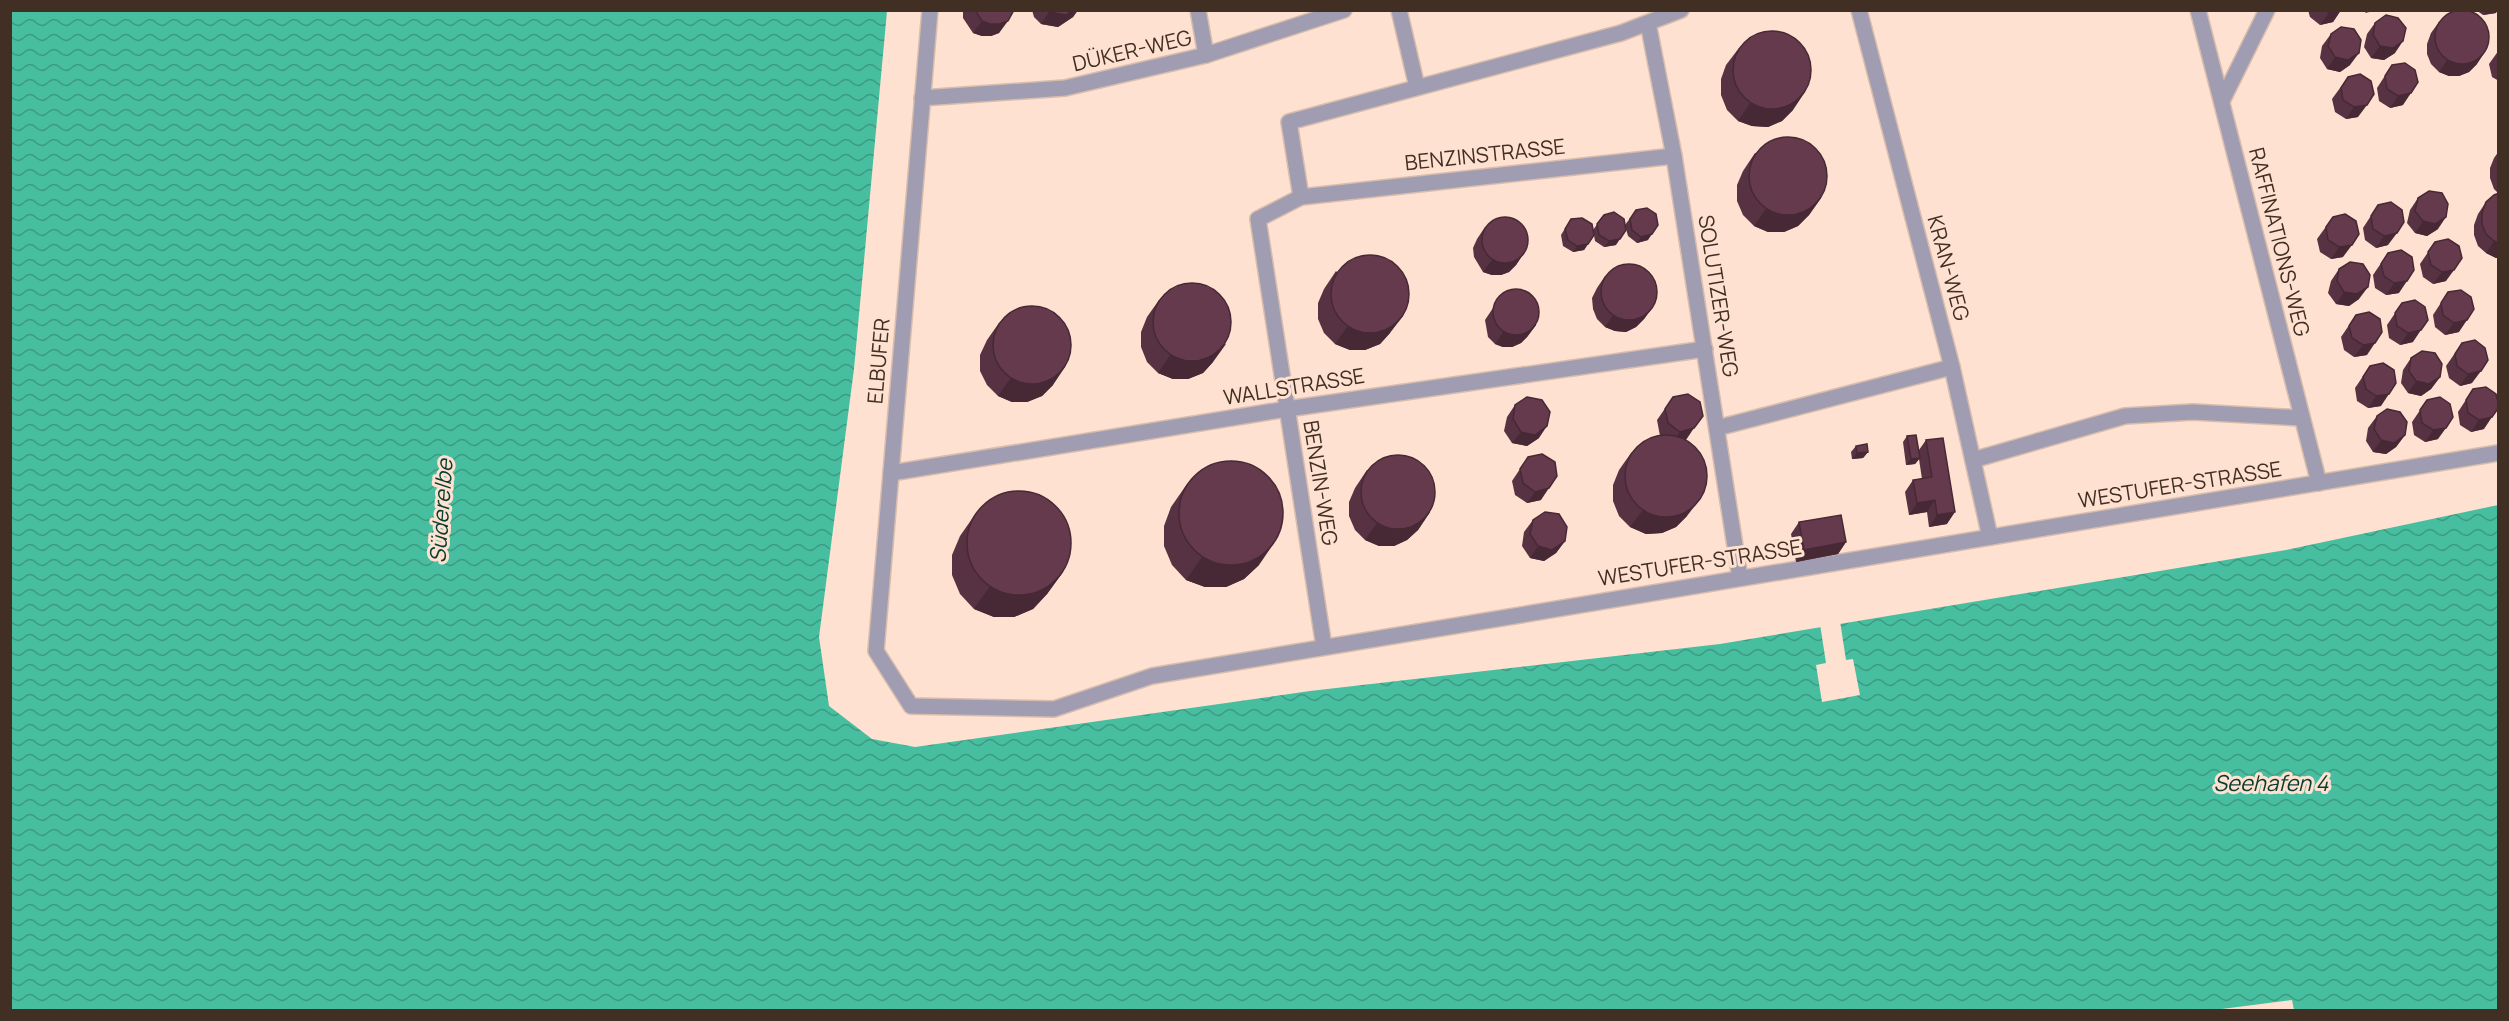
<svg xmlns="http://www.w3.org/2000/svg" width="2509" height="1021" viewBox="0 0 2509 1021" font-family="Manrope,sans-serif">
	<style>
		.water { fill: url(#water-waves) }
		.pier { fill: #fee1d0 }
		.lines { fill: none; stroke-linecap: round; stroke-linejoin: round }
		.minor-casing { stroke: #d8bdad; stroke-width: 18 }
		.minor { stroke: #a09db2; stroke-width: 15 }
		.wall { fill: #573242 }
		.shaded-wall { fill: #472936 }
		.building { fill: #653a4d; stroke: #472936; stroke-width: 1.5 }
		.labels { text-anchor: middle; stroke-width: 6; stroke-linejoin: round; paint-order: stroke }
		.street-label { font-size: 21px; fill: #412f23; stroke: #fee1d0 }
		.water-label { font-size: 22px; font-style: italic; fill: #063d30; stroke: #fee1d0 }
	</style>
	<defs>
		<pattern id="water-waves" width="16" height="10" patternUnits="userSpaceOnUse" patternTransform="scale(1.5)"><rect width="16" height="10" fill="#47be9f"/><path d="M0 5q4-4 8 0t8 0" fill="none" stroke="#3d9b81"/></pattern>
	</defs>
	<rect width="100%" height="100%" fill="#fee1d0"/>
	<polygon class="water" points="10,11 887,11 854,369 819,637 829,706 872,739 915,747 1310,691 1720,644 2286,550 2498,505 2498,1010 11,1010"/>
	<g class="pier">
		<polygon points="1840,621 1846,660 1853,659 1860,695 1822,702 1816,665 1826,663 1820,624"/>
		<polygon points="2292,1000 2294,1010 2214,1010"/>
	</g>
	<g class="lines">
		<g class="minor-casing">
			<g id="minor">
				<polyline points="930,10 876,651 911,706 1054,709 1152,676 2498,453"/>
				<polyline points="1198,10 1206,55"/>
				<polyline points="1399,10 1417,87"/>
				<polyline points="1859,10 1952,367 1990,537"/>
				<polyline points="2198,10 2319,483"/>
				<polyline points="1648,23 1674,156 1740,578"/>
				<polyline points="922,98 1065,88 1206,55 1344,10"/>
				<polyline points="2222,101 2267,10"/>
				<polyline points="1301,197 1289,122 1621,33 1681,10"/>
				<polyline points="1717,428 1952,367"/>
				<polyline points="1973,460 2125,416 2193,412 2302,418"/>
				<polyline points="891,473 1287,409 1705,349"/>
				<polyline points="1324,647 1258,219 1301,197 1674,156"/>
			</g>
		</g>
		<use href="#minor" class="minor"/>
	</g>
	<g class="wall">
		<polygon points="963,10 1014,10 999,33 991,36 982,36 973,33 963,18"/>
		<polygon points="1032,10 1078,10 1073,17 1058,27 1041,24 1034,17"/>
		<polygon points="2308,10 2341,10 2333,22 2320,25 2310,17"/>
		<polygon points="2476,10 2497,10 2496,13 2483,15"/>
		<polygon points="2439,22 2477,64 2469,72 2459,76 2449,76 2439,72 2431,64 2427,54 2427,44 2431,33"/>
		<polygon points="2375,23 2395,53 2384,60 2371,58 2364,47 2367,34"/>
		<polygon points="2331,34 2350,65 2340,72 2327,69 2320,58 2322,46"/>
		<polygon points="1739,48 1793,110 1782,121 1768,127 1752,126 1738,121 1727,110 1721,95 1721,79 1726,65"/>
		<polygon points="2499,50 2499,81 2492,77 2489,64"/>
		<polygon points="2392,65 2403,105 2390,108 2379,101 2377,88"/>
		<polygon points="2348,77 2358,117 2346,119 2335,112 2332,99"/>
		<polygon points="2499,151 2499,258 2496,258 2486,253 2478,246 2474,235 2474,225 2478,214 2486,202 2498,193 2494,189 2490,178 2490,168 2494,158"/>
		<polygon points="1755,153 1821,198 1809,215 1798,226 1784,232 1768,232 1754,226 1743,215 1737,201 1737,185 1743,171"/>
		<polygon points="2418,198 2438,229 2427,236 2415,233 2407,223 2410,210"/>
		<polygon points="2378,205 2388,245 2376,248 2365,240 2363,228"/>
		<polygon points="1636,210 1648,240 1637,243 1628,236 1625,225"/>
		<polygon points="1604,215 1616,245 1604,247 1595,241 1594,235 1584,250 1573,252 1563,246 1561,235 1571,219 1593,230"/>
		<polygon points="2333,217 2343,257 2331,259 2320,252 2317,239"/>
		<polygon points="1485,227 1524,253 1516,265 1509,272 1501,275 1492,275 1483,272 1474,257 1473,248 1477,239"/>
		<polygon points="2435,242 2446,281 2433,284 2423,277 2420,264"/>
		<polygon points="2388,253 2399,293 2386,295 2375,288 2373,275"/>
		<polygon points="2339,269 2359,299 2349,306 2336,304 2328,293 2331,281"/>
		<polygon points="1336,271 1390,333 1380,344 1365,350 1350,350 1335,344 1324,333 1318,319 1318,303 1324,289"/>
		<polygon points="1605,276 1652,308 1644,319 1636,327 1626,332 1615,331 1605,327 1597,319 1593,309 1592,298 1597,288"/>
		<polygon points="2448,292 2459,332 2445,335 2435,327 2433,315"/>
		<polygon points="1503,293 1536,325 1527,337 1521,343 1512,347 1503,347 1495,344 1488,337 1485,320"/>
		<polygon points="1159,300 1213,362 1203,373 1188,379 1173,379 1158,373 1147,362 1141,347 1141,332 1147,317"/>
		<polygon points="2402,303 2413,342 2400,345 2389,338 2387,325"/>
		<polygon points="2356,315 2367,355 2354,357 2344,350 2341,337"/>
		<polygon points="999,323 1053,385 1042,396 1027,402 1012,402 998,396 987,385 980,371 980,355 987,340"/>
		<polygon points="2462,343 2472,383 2460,386 2449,378 2446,366"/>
		<polygon points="2411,358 2440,377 2431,389 2421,396 2408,393 2401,383 2403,370"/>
		<polygon points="2370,366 2381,406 2368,408 2357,401 2355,388"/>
		<polygon points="2473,389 2484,429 2471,432 2460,425 2458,412"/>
		<polygon points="1673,397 1686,440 1685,441 1687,516 1676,527 1662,533 1646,534 1630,527 1619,516 1613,501 1613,485 1619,470 1631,453 1660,436 1657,420"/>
		<polygon points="2427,400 2438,439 2425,442 2414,435 2412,422"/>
		<polygon points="1515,405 1539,438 1527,446 1512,443 1504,431 1507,417"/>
		<polygon points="2377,416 2405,435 2396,447 2386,454 2373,452 2366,441 2368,428"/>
		<polygon points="1907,436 1919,450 1926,440 1947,524 1929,527 1927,512 1909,515 1905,492 1913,480 1922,479 1919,459 1915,464 1906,465 1903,442"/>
		<polygon points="1856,446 1868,452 1863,458 1852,459 1851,452"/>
		<polygon points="1528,457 1541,500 1527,503 1515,495 1512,481"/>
		<polygon points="1367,470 1430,512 1418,530 1407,540 1394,546 1379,546 1365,540 1355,530 1349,516 1349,502 1355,488"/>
		<polygon points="1187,484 1259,565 1244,579 1226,587 1205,587 1186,580 1172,565 1164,546 1164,526 1171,507"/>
		<polygon points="976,513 1063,572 1047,594 1033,609 1014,617 994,617 974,609 960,594 952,575 952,555 960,536"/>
		<polygon points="1533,520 1565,541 1556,553 1544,561 1530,558 1522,546 1524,532"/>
		<polygon points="1799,522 1846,542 1838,554 1796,562 1791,534"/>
	</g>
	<g class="shaded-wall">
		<polygon points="1078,10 1073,17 1058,27 1041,24 1049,12"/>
		<polygon points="2341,10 2333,22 2320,25 2329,13"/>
		<polygon points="2367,10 2378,10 2365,13"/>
		<polygon points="2487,10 2497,10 2496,13 2483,15"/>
		<polygon points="982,21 1008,21 999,33 991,36 982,36 973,33"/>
		<polygon points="2403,41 2395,53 2384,60 2371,58 2380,46"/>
		<polygon points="2485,52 2477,64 2469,72 2459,76 2449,76 2439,72 2447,60"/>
		<polygon points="2359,53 2350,65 2340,72 2327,69 2335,57"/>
		<polygon points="1805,92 1793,110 1782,121 1768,127 1752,126 1738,121 1750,103"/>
		<polygon points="2411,93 2403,105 2390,108 2398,96"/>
		<polygon points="2367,105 2358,117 2346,119 2354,107"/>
		<polygon points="1821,198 1809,215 1798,226 1784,232 1768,232 1754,226 1766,209"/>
		<polygon points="2446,217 2438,229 2427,236 2415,233 2423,221"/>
		<polygon points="2397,233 2388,245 2376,248 2384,236"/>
		<polygon points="1652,234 1648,240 1637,243 1641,237"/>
		<polygon points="1620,239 1616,245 1604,247 1609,241"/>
		<polygon points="2494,241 2499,243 2499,258 2496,258 2486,253"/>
		<polygon points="1588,244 1584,250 1573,252 1577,246"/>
		<polygon points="2352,245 2343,257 2331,259 2339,247"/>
		<polygon points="1524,253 1516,265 1509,272 1501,275 1492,275 1483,272 1492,260"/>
		<polygon points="2454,270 2446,281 2433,284 2442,272"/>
		<polygon points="2407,281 2399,293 2386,295 2394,283"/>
		<polygon points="2368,287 2359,299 2349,306 2336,304 2344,292"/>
		<polygon points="1652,308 1644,319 1636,327 1626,332 1615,331 1605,327 1613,315"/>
		<polygon points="1403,316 1390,333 1380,344 1365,350 1350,350 1335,344 1347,327"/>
		<polygon points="2467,320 2459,332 2445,335 2454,323"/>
		<polygon points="1536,325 1527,337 1521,343 1512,347 1503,347 1495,344 1503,332"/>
		<polygon points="2421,330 2413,342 2400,345 2408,333"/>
		<polygon points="2375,343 2367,355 2354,357 2363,345"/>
		<polygon points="1226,344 1213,362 1203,373 1188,379 1173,379 1158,373 1170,355"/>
		<polygon points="1065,367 1053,385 1042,396 1027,402 1012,402 998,396 1010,379"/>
		<polygon points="2481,371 2472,383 2460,386 2468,374"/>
		<polygon points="2440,377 2431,389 2421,396 2408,393 2416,381"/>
		<polygon points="2389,394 2381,406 2368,408 2376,396"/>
		<polygon points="2492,417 2484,429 2471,432 2479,420"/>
		<polygon points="1547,426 1539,438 1527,446 1512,443 1521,432"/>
		<polygon points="1694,428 1686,440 1672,443 1680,432"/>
		<polygon points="2446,428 2438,439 2425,442 2433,430"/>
		<polygon points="2405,435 2396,447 2386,454 2373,452 2381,440"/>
		<polygon points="1868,452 1863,458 1852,459 1857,453"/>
		<polygon points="1920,458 1915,464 1906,465 1911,459"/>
		<polygon points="1549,488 1541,500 1527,503 1535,492"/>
		<polygon points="1700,499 1687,516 1676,527 1662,533 1646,534 1630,527 1643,510"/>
		<polygon points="1935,500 1927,512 1909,515 1917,503"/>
		<polygon points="1430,512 1418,530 1407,540 1394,546 1379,546 1365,540 1377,523"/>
		<polygon points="1955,512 1947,524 1929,527 1937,515"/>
		<polygon points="1565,541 1556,553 1544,561 1530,558 1538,546"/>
		<polygon points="1846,542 1838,554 1796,562 1804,550"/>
		<polygon points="1274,543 1259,565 1244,579 1226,587 1205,587 1186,580 1202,557"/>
		<polygon points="1063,572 1047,594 1033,609 1014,617 994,617 974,609 990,586"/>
	</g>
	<g class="building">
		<circle cx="2462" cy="37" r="27"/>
		<polygon points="975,10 1014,10 1008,21 999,24 990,24 982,21"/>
		<polygon points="1048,10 1074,10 1066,15 1049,12"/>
		<polygon points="2325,10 2339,10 2329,13"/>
		<polygon points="2386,15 2398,18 2406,28 2403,41 2393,48 2380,46 2373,35 2375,23"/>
		<polygon points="2341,27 2354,29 2361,40 2359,53 2348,60 2335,57 2328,46 2331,34"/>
		<circle cx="1772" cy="70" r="39"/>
		<polygon points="2405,63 2415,70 2418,82 2411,93 2398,96 2387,89 2385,76 2392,65"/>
		<polygon points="2360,74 2371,81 2374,94 2367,105 2354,107 2343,100 2341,88 2348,77"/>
		<circle cx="1788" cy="176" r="39"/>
		<polygon points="2429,191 2442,193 2448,204 2446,217 2435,224 2423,221 2415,211 2418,198"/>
		<polygon points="2499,193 2499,243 2494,241 2486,234 2482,224 2482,213 2486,202 2494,195"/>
		<polygon points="2391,202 2402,210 2404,222 2397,233 2384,236 2373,229 2371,216 2378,205"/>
		<polygon points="1647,208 1656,214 1658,225 1652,234 1641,237 1632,230 1630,219 1636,210"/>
		<polygon points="1614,212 1624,219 1626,230 1620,239 1609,241 1599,235 1597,224 1604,215"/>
		<polygon points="2345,214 2356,221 2359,234 2352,245 2339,247 2328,240 2326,227 2333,217"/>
		<circle cx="1505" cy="240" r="23"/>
		<polygon points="1582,218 1592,224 1594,235 1588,244 1577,246 1568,240 1565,229 1571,219"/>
		<polygon points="2448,239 2459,246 2462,258 2454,270 2442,272 2431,265 2428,252 2435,242"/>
		<polygon points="2401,250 2412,257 2414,270 2407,281 2394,283 2384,276 2381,264 2388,253"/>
		<circle cx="1370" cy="294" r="39"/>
		<polygon points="2350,262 2363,264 2370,275 2368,287 2357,294 2344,292 2337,281 2339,269"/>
		<circle cx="1629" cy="292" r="28"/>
		<circle cx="1192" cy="322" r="39"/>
		<circle cx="1516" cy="312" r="23"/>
		<polygon points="2461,290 2471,297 2474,309 2467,320 2454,323 2443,315 2441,303 2448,292"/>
		<polygon points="2415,300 2425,307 2428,320 2421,330 2408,333 2397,326 2395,313 2402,303"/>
		<circle cx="1032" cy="345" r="39"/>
		<polygon points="2369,312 2380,319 2382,332 2375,343 2363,345 2352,338 2349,326 2356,315"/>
		<polygon points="2475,340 2485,348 2488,360 2481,371 2468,374 2457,366 2455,354 2462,343"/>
		<polygon points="2422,351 2435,353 2442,364 2440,377 2429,384 2416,381 2409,371 2411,358"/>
		<polygon points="2383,363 2394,370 2396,383 2389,394 2376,396 2366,389 2363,377 2370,366"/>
		<polygon points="2486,387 2496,394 2499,407 2492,417 2479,420 2468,413 2466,400 2473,389"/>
		<polygon points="1688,394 1700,402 1703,416 1694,428 1680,432 1668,423 1665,409 1673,397"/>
		<polygon points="1527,397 1542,400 1550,412 1547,426 1535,435 1521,432 1513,419 1515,405"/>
		<polygon points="2440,397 2450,404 2453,417 2446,428 2433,430 2422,423 2420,410 2427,400"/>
		<polygon points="2387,409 2400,412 2407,422 2405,435 2394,443 2381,440 2374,429 2377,416"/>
		<polygon points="1916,435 1920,458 1911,459 1907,436"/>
		<circle cx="1666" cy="476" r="41"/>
		<polygon points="1943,438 1955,512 1937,515 1935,500 1917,503 1913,480 1932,477 1926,440"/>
		<polygon points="1867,444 1868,452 1857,453 1856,446"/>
		<polygon points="1542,454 1555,462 1557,476 1549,488 1535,492 1523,483 1520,469 1528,457"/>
		<circle cx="1398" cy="492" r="37"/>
		<circle cx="1231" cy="513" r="52"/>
		<circle cx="1019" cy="543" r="52"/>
		<polygon points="1545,512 1559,514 1567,527 1565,541 1552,550 1538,546 1530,534 1533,520"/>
		<polygon points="1841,515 1846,542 1804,550 1799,522"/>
	</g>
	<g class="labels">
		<g class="street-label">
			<text transform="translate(1132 51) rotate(-13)" y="7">DÜKER-WEG</text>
			<text transform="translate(1485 155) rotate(-6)" y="7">BENZINSTRASSE</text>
			<text transform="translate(2279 242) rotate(76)" y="7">RAFFINATIONS-WEG</text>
			<text transform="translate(1948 268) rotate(75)" y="7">KRAN-WEG</text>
			<text transform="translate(1718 296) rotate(81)" y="7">SOLUTIZER-WEG</text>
			<text transform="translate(879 361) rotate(-85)" y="7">ELBUFER</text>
			<text transform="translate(1294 387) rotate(-9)" y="7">WALLSTRASSE</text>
			<text transform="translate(1320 483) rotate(81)" y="7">BENZIN-WEG</text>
			<text transform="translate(2180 485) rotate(-9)" y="7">WESTUFER-STRASSE</text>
			<text transform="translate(1700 563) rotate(-9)" y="7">WESTUFER-STRASSE</text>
		</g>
		<g class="water-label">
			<text transform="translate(441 511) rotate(-86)" y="8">Süderelbe</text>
			<text x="2271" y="791">Seehafen 4</text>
		</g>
	</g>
	<rect width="2509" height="1021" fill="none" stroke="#412f23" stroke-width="24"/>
</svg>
